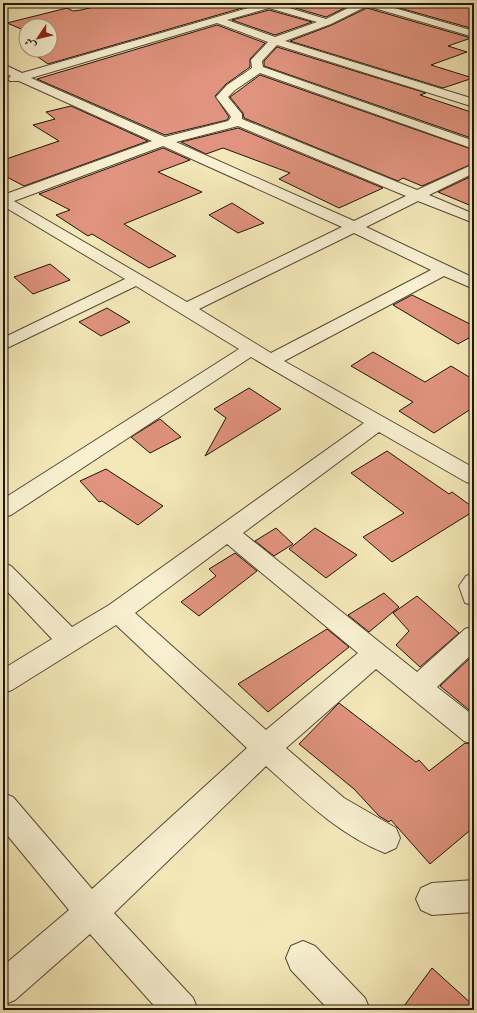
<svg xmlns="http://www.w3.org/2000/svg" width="477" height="1013" viewBox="0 0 477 1013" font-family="'IM FELL French Canon',Amiri,serif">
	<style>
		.building { fill: #e0937e; stroke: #1e150b }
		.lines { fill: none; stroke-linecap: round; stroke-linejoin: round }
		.minor-casing { stroke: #544a36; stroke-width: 2 }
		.minor { fill: #f8f0d1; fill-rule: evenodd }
	</style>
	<rect width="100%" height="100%" fill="#f4e8b8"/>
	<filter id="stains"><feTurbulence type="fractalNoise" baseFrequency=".005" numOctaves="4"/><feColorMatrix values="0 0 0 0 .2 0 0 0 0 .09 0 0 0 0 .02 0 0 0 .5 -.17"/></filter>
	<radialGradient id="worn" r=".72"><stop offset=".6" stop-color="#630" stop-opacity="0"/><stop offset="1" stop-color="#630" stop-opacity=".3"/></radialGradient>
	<g class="building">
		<polygon points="110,3 256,3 256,4 48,64 28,50 50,50 50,26 26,26 26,31 7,23 67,8 73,11 81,10"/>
		<polygon points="282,3 355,3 326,17 282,4"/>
		<polygon points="382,3 474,3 474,29"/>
		<polygon points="367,8 471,38 448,46 467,52 431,65 473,78 443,88 290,41 332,25"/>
		<polygon points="269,10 312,22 275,35 232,20"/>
		<polygon points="217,25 265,43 250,59 250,67 226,84 215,96 229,117 227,120 165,135 37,79"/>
		<polygon points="277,47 426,93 420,95 474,113 474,139 264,66 264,61"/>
		<polygon points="260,75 474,150 474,163 422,186 403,178 398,181 244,118 243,113 230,97"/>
		<polygon points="71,106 148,141 24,186 3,175 3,160 59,141 33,125 55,119 46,112"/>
		<polygon points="238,128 383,188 339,208 279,179 290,173 223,148 206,154 181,142"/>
		<polygon points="163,148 190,160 158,172 202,192 124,224 176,256 149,268 92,234 88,236 56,215 70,210 39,194"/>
		<polygon points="474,175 474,207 438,192"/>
		<polygon points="232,203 264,223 238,233 209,215"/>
		<polygon points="50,264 70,280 33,294 14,277"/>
		<polygon points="412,295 474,326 474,335 458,344 393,305"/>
		<polygon points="107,308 130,322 101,336 79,322"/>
		<polygon points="373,352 425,382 451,366 474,380 474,407 434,433 399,411 413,402 351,366"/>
		<polygon points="249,388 281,409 205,456 226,418 214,409"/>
		<polygon points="160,419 181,437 150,453 131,437"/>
		<polygon points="387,451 449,494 452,492 474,508 474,511 392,562 363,537 404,513 351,473"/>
		<polygon points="106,469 163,506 138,525 102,501 99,502 80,481"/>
		<polygon points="276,528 293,544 274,556 255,541"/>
		<polygon points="315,528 357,555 326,578 289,549"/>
		<polygon points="235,553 257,571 199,616 181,602 216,576 209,569"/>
		<polygon points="384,593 399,607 369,632 348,615"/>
		<polygon points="417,596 459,633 420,667 396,645 409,631 393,613"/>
		<polygon points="327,629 349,647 268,712 238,684"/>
		<polygon points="469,659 474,663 474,714 440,686"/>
		<polygon points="339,703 416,762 419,760 429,771 465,743 474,745 474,827 430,864 391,820 389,822 379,816 354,789 299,744"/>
		<polygon points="432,968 474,1006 474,1010 401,1010"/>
	</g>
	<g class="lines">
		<g class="minor-casing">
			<g id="minor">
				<path d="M257,3H281L279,5L326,19L358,3H377L474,31V37L367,6L331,24L285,41L474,99V107L277,45L262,61L263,67L474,141V149L260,73L235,90L228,97L242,114V119L417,190L474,164V173L429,195L474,214V223L418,201L366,227L474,278V289L444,276L284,361L474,468V484L466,482L379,432L243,533L417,672L465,629L474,626V652L437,687L474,716V744L464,741L376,669L286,748L344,798L396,828L400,838L396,848L385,853C338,834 303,799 266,766L114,913L193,998L198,1010H158L90,934L15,1000L3,1005V966L69,910L3,830V793L13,797L92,889L247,748L116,625L12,690L3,693V669L52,639L3,587V563L11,566L72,627L109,605L364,423L251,357L11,515L3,517V499L239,349L136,286L3,350V338L125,279L3,206V195L152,141L19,81H10L8,79L11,76L3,72V64L22,73L259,5ZM269,8L317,22L275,37L227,20ZM217,23L268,42L251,60L252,68L227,85L216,97L229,114L231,117L228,121L165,137L31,78ZM238,126L406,196L354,221L176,142ZM163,146L342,227L187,302L14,201ZM354,233L431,270L271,353L199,309ZM227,544L358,653L266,730L135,613Z"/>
				<polygon points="474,573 474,605 465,603 459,586 466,576"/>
				<polygon points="474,880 474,912 432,915 421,910 416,899 421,888 432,883"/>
				<polygon points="303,941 315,946 365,998 370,1010 329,1010 291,970 286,958 291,946"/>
			</g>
		</g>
		<use href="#minor" class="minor"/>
	</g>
	<rect width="477" height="1013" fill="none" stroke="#f4e8b8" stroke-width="16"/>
	<rect x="4" y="4" width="469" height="1005" fill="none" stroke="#1e150b" stroke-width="2"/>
	<rect x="8" y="8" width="461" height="997" fill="none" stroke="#1e150b"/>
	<g transform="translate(38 38) rotate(235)"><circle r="19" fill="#f8f0d1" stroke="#a19882"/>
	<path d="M0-3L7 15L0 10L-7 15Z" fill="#8f2418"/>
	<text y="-6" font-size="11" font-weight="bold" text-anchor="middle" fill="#1e150b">ش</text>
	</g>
	<rect width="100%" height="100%" filter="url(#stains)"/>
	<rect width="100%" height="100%" fill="url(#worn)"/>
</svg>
